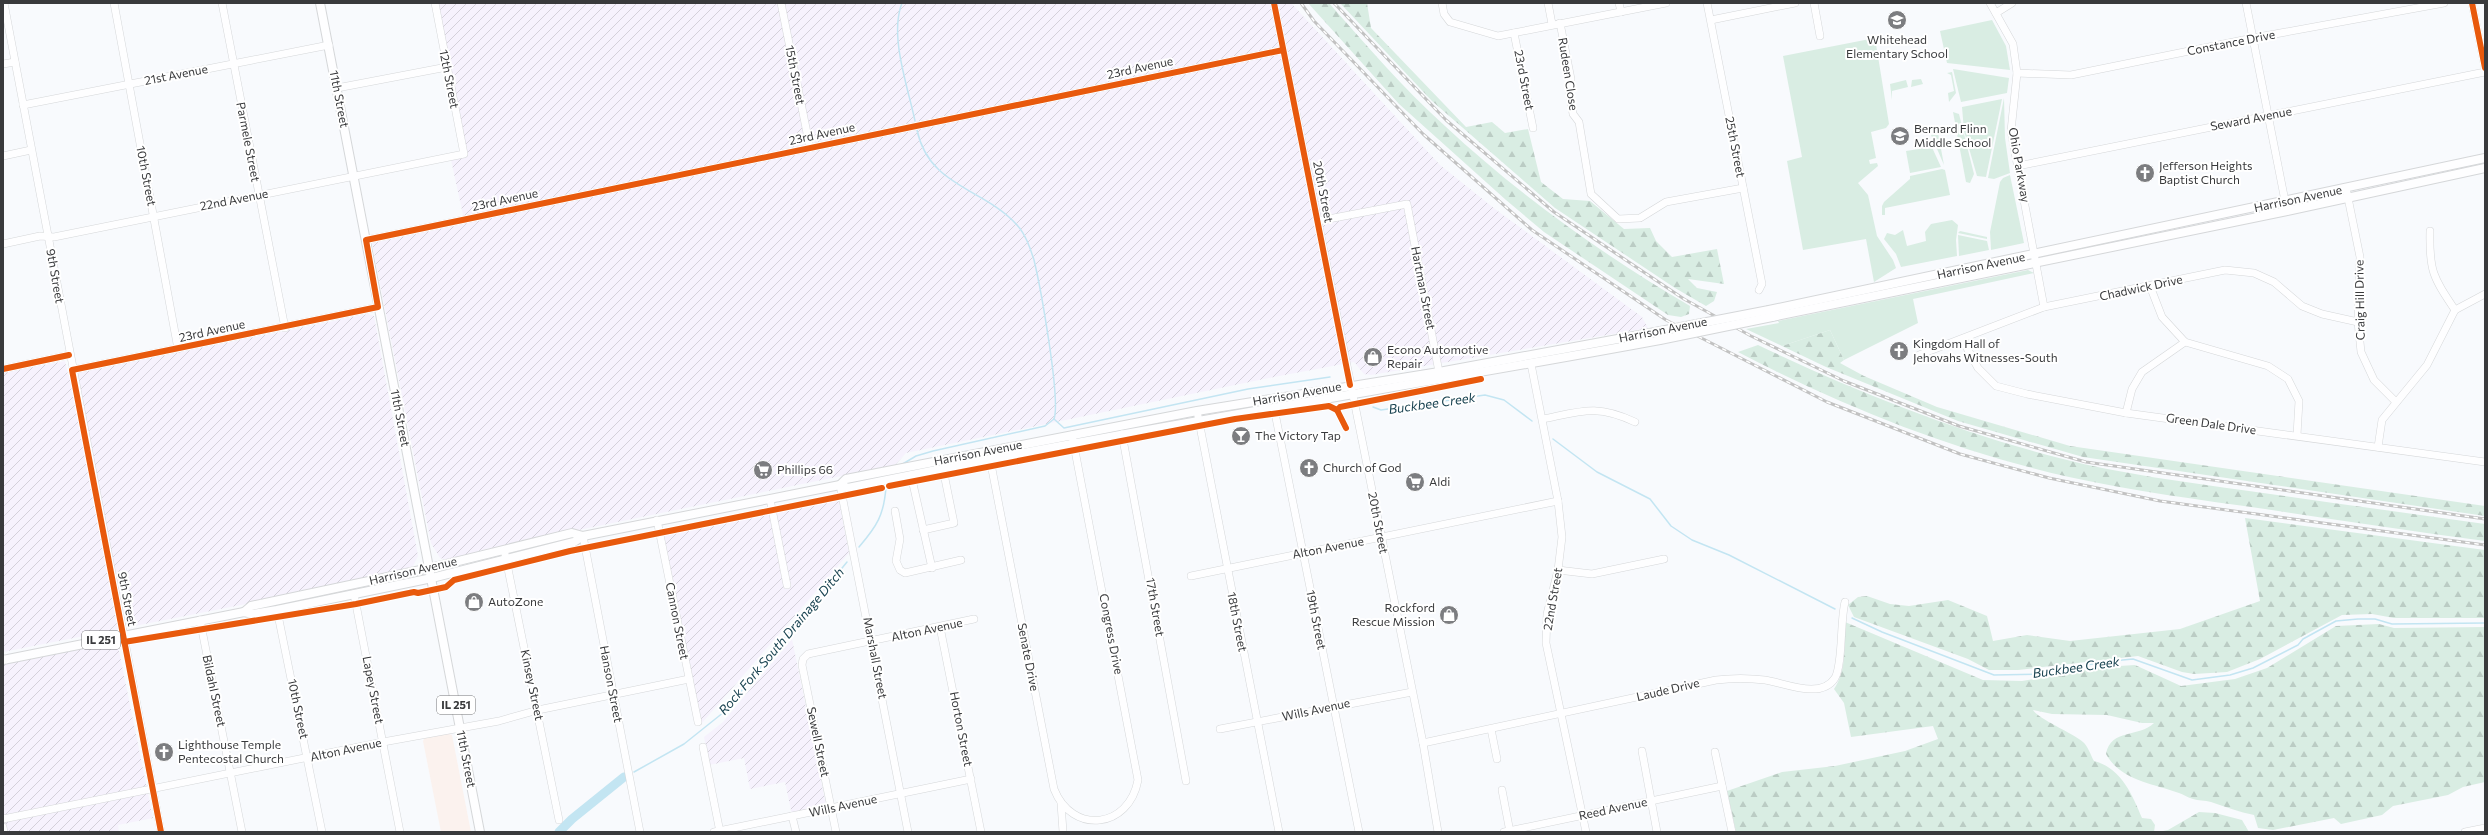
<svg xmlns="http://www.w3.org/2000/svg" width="2488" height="835" viewBox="0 0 2488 835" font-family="Commissioner,sans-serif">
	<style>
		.commercial { fill: #fbf2ee }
		.industrial { fill: url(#industrial-furrows) }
		.grass { fill: #d9ede3 }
		.forest { fill: url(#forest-firs) }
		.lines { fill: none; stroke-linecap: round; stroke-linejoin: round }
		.stream { stroke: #c3e5f2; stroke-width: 1.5 }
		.river { stroke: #c3e5f2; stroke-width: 9 }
		.minor-casing { stroke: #d5d7d9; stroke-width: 8 }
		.major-casing { stroke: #d5d7d9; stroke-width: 10 }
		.minor { stroke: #fefeff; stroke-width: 7 }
		.major { stroke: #fefeff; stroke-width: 8 }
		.rail-casing { stroke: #c2c2c2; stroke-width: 3 }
		.rail { stroke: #fff; stroke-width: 1.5; stroke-dasharray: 4.5; stroke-linecap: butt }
		.major-bridge-casing { stroke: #d5d7d9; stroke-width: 10; stroke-linecap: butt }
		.major-bridge { stroke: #fefeff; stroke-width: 8 }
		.cycleway-casing { stroke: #fff; stroke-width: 8 }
		.cycleway { stroke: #e8590c; stroke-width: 6 }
		.labels { text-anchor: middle; stroke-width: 4; stroke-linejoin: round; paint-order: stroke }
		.shield { fill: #fff; stroke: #747576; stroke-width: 1 }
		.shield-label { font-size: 11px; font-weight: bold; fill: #393a3c }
		.poi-label { font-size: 12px; fill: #393a3c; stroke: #fff; text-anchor: start }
		.street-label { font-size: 12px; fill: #393a3c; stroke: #fff }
		.water-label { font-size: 13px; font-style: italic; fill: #194351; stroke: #fff }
	</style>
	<defs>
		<pattern id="industrial-furrows" width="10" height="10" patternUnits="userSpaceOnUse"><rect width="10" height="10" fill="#f6f2fd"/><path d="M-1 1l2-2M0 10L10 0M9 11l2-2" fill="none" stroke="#d4d0da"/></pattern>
		<pattern id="forest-firs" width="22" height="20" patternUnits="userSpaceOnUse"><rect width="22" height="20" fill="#d9ede3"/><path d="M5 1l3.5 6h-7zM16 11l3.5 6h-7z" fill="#bbccc4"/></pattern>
	</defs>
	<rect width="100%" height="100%" fill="#f8fafd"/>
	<polygon class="commercial" points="446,733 452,735 471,832 441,832 423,741 425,737"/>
	<g class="industrial">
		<polygon points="438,3 1291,3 1440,165 1495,209 1642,317 1648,328 1371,375 1364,374 1354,362 1264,379 906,453 895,465 486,549 448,560 440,558 431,543 372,243 465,224 451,160 466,153"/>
		<polygon points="368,314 374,316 418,556 413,566 403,572 387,576 3,652 3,373 65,361 68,375"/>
		<polygon points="834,495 839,502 849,553 702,723 664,535 667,529"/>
		<polygon points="792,639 826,805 823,808 792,815 785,782 750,789 744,758 709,765 704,737 723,722"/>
		<polygon points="117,641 153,818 118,825 119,832 3,832 3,664"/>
	</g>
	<g class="grass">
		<polygon points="1992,20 2006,46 2010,70 1947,63 1940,31"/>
		<polygon points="1875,38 1889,124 1886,128 1871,132 1876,158 1869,160 1870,164 1877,163 1878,166 1858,183 1868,195 1877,236 1893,260 1896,268 1874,282 1866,239 1803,250 1787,161 1802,157 1783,56"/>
		<polygon points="1953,69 2009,78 2007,93 1961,102"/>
		<polygon points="1952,72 1956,93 1949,102 1948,93 1954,91 1951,75 1947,73"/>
		<polygon points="1921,79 1923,84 1911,87 1912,80"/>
		<polygon points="1906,80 1908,87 1892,91 1892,100 1890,84"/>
		<polygon points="2004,98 2005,138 2010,173 1994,179 1988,178"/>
		<polygon points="2002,99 1986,177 1977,176 1964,131 1962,107"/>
		<polygon points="1953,112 1959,114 1974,174 1970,183 1966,182"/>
		<polygon points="1938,133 1944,165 1931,135"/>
		<polygon points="1930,143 1941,167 1910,173 1906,151 1919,149 1918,145"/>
		<polygon points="1942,169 1945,170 1950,195 1885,208 1885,215 1882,215 1882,206 1884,202 1910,179 1910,176"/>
		<polygon points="2010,175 2024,243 1991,250 1990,232 2000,182 2003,178"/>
		<polygon points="1952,220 1958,225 1956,240 1957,256 1901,267 1896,254 1884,239 1887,233 1895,235 1903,230 1907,246 1926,241 1925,232 1931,224"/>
		<polygon points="1960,231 1987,237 1987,239 1958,233"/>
		<polygon points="1958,235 1987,241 1989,250 1959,256"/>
		<polygon points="2028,270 2034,273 1913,299 1918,323 1844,360 1830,330 1782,346 1746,329 1779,323 1778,321"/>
	</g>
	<g class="forest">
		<path d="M1308,3H1329C1366,45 1403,88 1445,126C1519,195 1603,255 1690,306L1689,314L1681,317L1668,315L1544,232L1506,200L1399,104Z"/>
		<polygon points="1340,3 1367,3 1371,28 1466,127 1492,122 1505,133 1528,129 1541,182 1563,199 1590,201 1624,229 1650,228 1656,241 1672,257 1717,249 1724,284 1688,279 1697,288 1717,292 1714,301 1706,306 1675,288 1555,208 1432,101"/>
		<polygon points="1830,330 1844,360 1840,363 1864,376 1937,407 2070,446 2485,506 2485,516 2083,457 1958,421 1826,367 1782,346"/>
		<path d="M1758,345C1855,391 1954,431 2059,458C2121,474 2185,482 2249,491C2327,502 2406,513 2485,524V541C2412,531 2338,520 2265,509C2200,500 2134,491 2069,477C1954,451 1843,407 1738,352Z"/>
		<polygon points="2245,518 2485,550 2485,618 2394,618 2372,614 2342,615 2260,659 2227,672 2194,674 2182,672 2138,656 2018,670 1989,670 1968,659 1854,617 1848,605 1858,597 1867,596 1890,604 1909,606 1948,600 1987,616 1993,641 2027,635 2070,641 2180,629 2260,601"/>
		<path d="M1845,622L1983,680L2022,681L2104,667L2135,665L2181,686L2235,679L2267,668L2336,626L2379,624L2394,628L2485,627V782L2463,787L2448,795L2393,806L2382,815L2341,824L2334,818L2273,830L2258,828L2254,815C2239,812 2226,807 2211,802C2205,800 2198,801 2193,799C2188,798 2183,794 2179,793C2152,783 2121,781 2106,754C2111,728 2139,738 2154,723H2142L2107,715L2052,714L2033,710C2038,719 2073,733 2083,742C2088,746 2091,756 2094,761C2121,768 2132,794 2142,818L2151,819L2155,825L2154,832H1736L1727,791L1782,772L1835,766L1905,751L1938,739L1933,726L1851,737L1844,703L1834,689C1847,671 1844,644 1845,622Z"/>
		<polygon points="2199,812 2215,813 2242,820 2249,832 2158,832 2168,830"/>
	</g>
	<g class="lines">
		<g class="stream">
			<path d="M902,3C889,36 908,87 915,121"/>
			<path d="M917,130C929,187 984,188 1017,225C1026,235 1030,248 1034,260C1040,285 1061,399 1054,419"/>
			<polyline points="1373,407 1381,410 1485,395 1504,400 1532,421"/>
			<polyline points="1054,419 1064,428 1248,389 1330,377"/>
			<polyline points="1553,439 1597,472 1650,499 1671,526 1692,540 1729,555 1835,609"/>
			<polyline points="901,465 916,456 933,451 1045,426 1054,419"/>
			<path d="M859,547C877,526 884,515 886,487"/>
			<polyline points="1852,618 1882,632 1994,675 2042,674 2102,662 2133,659 2192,680 2230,675 2253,668 2298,645 2303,639 2336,621 2358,619 2375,619 2392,624 2485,623"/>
			<polyline points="634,772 684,744 724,712 847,562"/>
		</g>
		<polyline class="river" points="559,832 572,819 624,777"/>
		<g class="minor-casing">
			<g id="minor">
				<polyline points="4,3 161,832"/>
				<polyline points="114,3 178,349"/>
				<polyline points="222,3 285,328"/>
				<polyline points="781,3 810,148"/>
				<polyline points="1274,3 1423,743 1438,832"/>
				<polyline points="1442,3 1444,14 1450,22 1498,36 1666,3"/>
				<polyline points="1548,3 1552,24"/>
				<polyline points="1619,3 1621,12"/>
				<polyline points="1707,3 1762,284 1759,290"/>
				<polyline points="1814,3 1820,36"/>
				<polyline points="1990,3 2013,44 2017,73 2011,131 2044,307"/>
				<polyline points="2246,3 2287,211"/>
				<polyline points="2472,3 2485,68"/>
				<polyline points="1996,13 2012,3"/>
				<polyline points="1711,20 1795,3"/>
				<polyline points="1560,23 1571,79 1569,90 1573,114 1579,122 1591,194 1618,219 1640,218 1666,202 1743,188"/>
				<polyline points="1514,33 1533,128"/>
				<polyline points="3,64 15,62"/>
				<polyline points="2017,73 2071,75 2253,38 2444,3"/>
				<polyline points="337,88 447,67"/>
				<polyline points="23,105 329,45"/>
				<polyline points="3,156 31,150"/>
				<polyline points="2018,166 2485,72"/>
				<polyline points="2346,188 2360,257 2358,322 2361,352 2374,380 2395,401"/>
				<polyline points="1318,221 1407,204 1439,372"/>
				<path d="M2430,231C2429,271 2433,277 2455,310"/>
				<polyline points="366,240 1283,50"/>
				<polyline points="3,244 40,236 54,237 464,154 435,3"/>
				<polyline points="2150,286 2162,317 2185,342 2268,366 2288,379 2299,401 2297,435"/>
				<polyline points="1962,339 1978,368 1996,386 2027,394 2126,413 2485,462"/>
				<polyline points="1919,355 2044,307 2225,270 2254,273 2274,282 2302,306 2322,314 2358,322"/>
				<polyline points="1531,364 1558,501 1562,537 1558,570 1547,614 1546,643 1586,832"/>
				<polyline points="3,369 69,355"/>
				<polyline points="72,370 378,307"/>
				<polyline points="1274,408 1359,832"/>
				<polyline points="1197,411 1279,832"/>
				<polyline points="2126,413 2132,389 2142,372 2185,342"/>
				<path d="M1543,419C1582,411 1597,404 1635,422"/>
				<polyline points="1122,434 1186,781"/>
				<polyline points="2378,447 2382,420 2427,365 2455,310 2485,294"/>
				<path d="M990,459L1054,789C1072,835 1129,829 1138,780L1072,435"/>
				<polyline points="911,475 932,568"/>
				<polyline points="840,485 908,832"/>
				<polyline points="770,499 787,585"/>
				<polyline points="895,511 900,539 896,561 900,570 905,573 961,560"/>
				<polyline points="657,520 698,722"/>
				<polyline points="923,530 954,523 943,469"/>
				<polyline points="583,536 640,832"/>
				<polyline points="505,554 559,820"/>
				<polyline points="1558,570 1592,574 1664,559"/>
				<polyline points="1191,576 1558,501"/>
				<polyline points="354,594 400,832"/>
				<polyline points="277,610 322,832"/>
				<polyline points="200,620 242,832"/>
				<polyline points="940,627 981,832"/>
				<polyline points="1220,729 1412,692"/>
				<polyline points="1491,729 1497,759"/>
				<path d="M1423,743L1716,680C1732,678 1749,678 1765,680C1785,683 1821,700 1835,678C1843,664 1840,621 1845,602"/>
				<polyline points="703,747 720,832"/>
				<polyline points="1642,751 1657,832"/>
				<polyline points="1715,752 1732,832"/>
				<polyline points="1502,790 1510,832"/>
				<polyline points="1061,803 1063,832"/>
				<polyline points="792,816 796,832"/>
				<polyline points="3,819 383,742 499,721 538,710 689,679"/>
				<polyline points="3,827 4,832"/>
				<polyline points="714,832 971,779"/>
				<polyline points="836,832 802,665 803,659 808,654 974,619"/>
				<polyline points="1504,832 1722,786"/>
				<polyline points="2465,832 2485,828"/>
			</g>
		</g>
		<g class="major-casing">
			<g id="major">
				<polyline points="320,3 480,832"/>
				<polyline points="1769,310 2485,158"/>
				<polyline points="1772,317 2287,211 2485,168"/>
				<polyline points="840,485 846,479 1197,411 1439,372 1650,333"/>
				<polyline points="244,612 251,606 430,568 572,533 583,536"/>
				<path d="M3,660L244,612L253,614L277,610L432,578L574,542L583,536L840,485L848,488C1117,431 1389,390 1660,340"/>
			</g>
		</g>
		<use href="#minor" class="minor"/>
		<use href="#major" class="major"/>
		<g class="rail-casing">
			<g id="rail">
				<polyline points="1301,3 1314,21 1423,134 1532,230 1666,320 1827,402 1960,454 2049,478 2160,501 2485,545"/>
				<polyline points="1334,3 1446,120 1554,212 1684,299 1751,336 1844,381 1959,426 2086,462 2485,519"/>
			</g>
		</g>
		<use href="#rail" class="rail"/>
		<g class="major-bridge-casing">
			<g id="major-bridge">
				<polyline points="1650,333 1769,310"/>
				<polyline points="1660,340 1772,317"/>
			</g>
		</g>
		<use href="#major-bridge" class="major-bridge"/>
		<g class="cycleway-casing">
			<g id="cycleway">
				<polyline points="1274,3 1350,385"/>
				<polyline points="2472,3 2485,68"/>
				<polyline points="3,369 69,355"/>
				<polyline points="1346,428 1337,410 1340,407 1481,379"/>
				<polyline points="889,486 1235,419 1329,406 1337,410"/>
				<polyline points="124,642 356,604 414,592 418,593 446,587 454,580 570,551 882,488"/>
				<polyline points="161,832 72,370 378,307 366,240 1283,50"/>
			</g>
		</g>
		<use href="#cycleway" class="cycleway"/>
	</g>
	<defs>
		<g id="school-disc" transform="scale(1)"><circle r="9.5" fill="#7c7d80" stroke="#fff"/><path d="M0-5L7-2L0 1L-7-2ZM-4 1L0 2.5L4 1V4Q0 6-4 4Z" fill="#fff"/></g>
		<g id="church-disc" transform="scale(1)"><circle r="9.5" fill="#7c7d80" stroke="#fff"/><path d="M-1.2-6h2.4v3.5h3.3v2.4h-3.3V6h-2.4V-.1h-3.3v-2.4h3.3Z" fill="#fff"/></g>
		<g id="shop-disc" transform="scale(1)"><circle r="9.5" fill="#7c7d80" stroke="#fff"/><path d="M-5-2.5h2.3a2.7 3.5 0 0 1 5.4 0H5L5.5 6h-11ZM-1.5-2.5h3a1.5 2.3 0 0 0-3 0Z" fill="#fff"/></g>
		<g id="bar-disc" transform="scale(1)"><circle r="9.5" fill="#7c7d80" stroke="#fff"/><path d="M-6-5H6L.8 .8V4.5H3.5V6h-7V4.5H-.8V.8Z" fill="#fff"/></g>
		<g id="supermarket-disc" transform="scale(1)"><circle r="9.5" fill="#7c7d80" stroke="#fff"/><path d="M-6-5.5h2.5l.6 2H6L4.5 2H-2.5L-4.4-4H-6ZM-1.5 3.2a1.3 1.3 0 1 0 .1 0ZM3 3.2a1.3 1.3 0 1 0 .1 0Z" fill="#fff"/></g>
	</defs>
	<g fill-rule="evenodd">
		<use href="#school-disc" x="1897" y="20"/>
		<use href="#school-disc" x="1900" y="136"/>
		<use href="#church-disc" x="2145" y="173"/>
		<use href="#church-disc" x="1899" y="351"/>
		<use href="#shop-disc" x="1373" y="357"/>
		<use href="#bar-disc" x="1241" y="436"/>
		<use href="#church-disc" x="1309" y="468"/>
		<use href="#supermarket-disc" x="763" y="470"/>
		<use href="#supermarket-disc" x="1415" y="482"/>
		<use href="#shop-disc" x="474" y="602"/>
		<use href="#shop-disc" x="1449" y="615"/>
		<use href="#church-disc" x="164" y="752"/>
	</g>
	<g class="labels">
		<g class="shield">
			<rect x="82" y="631" width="38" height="18" rx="3"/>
			<rect x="437" y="696" width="38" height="18" rx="3"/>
		</g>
		<g class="shield-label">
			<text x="101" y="644">IL 251</text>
			<text x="456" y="709">IL 251</text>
		</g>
		<g class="poi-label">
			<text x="1897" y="44" text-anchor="middle">Whitehead<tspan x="1897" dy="14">Elementary School</tspan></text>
			<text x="1914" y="133">Bernard Flinn<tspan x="1914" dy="14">Middle School</tspan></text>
			<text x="2159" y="170">Jefferson Heights<tspan x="2159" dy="14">Baptist Church</tspan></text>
			<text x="1913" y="348">Kingdom Hall of<tspan x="1913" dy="14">Jehovahs Witnesses-South</tspan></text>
			<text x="1387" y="354">Econo Automotive<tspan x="1387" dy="14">Repair</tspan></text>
			<text x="1255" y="440">The Victory Tap</text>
			<text x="1323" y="472">Church of God</text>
			<text x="777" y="474">Phillips 66</text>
			<text x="1429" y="486">Aldi</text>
			<text x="488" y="606">AutoZone</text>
			<text x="1435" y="612" text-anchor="end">Rockford<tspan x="1435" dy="14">Rescue Mission</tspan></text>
			<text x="178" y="749">Lighthouse Temple<tspan x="178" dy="14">Pentecostal Church</tspan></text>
		</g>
		<g class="street-label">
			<text transform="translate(2231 43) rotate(-11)" y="4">Constance Drive</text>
			<text transform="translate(1140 68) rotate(-12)" y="4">23rd Avenue</text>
			<text transform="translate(1568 74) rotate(81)" y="4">Rudeen Close</text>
			<text transform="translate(176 75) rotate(-11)" y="4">21st Avenue</text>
			<text transform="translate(795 75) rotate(79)" y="4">15th Street</text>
			<text transform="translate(449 79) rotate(79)" y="4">12th Street</text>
			<text transform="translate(1524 80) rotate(79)" y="4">23rd Street</text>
			<text transform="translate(339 99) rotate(79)" y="4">11th Street</text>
			<text transform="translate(2251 119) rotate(-11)" y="4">Seward Avenue</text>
			<text transform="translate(822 134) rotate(-12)" y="4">23rd Avenue</text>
			<text transform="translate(248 142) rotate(79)" y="4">Parmele Street</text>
			<text transform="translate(1735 147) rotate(79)" y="4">25th Street</text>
			<text transform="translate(2019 165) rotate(80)" y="4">Ohio Parkway</text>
			<text transform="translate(146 176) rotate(79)" y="4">10th Street</text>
			<text transform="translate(1323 192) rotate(79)" y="4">20th Street</text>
			<text transform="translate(2298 199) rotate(-12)" y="4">Harrison Avenue</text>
			<text transform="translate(234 200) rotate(-11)" y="4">22nd Avenue</text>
			<text transform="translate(505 200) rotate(-12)" y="4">23rd Avenue</text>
			<text transform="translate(1981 266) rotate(-12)" y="4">Harrison Avenue</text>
			<text transform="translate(55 276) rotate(80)" y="4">9th Street</text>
			<text transform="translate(1423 288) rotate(79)" y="4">Hartman Street</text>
			<text transform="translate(2141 288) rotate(-12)" y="4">Chadwick Drive</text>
			<text transform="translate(2360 300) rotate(-91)" y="4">Craig Hill Drive</text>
			<text transform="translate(1663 330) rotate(-11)" y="4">Harrison Avenue</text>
			<text transform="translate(212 331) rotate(-12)" y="4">23rd Avenue</text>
			<text transform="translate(1297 394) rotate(-10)" y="4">Harrison Avenue</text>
			<text transform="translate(400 418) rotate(79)" y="4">11th Street</text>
			<text transform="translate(2211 424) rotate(8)" y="4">Green Dale Drive</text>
			<text transform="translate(978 453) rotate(-11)" y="4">Harrison Avenue</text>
			<text transform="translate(1378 523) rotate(79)" y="4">20th Street</text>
			<text transform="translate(1328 548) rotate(-11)" y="4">Alton Avenue</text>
			<text transform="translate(413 571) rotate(-13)" y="4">Harrison Avenue</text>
			<text transform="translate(127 599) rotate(79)" y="4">9th Street</text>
			<text transform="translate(1553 599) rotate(-80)" y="4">22nd Street</text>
			<text transform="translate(1155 607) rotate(80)" y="4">17th Street</text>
			<text transform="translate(1316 620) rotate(79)" y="4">19th Street</text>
			<text transform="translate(677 621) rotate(79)" y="4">Cannon Street</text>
			<text transform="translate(1237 622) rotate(79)" y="4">18th Street</text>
			<text transform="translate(927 630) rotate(-12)" y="4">Alton Avenue</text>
			<text transform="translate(1111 634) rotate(79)" y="4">Congress Drive</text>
			<text transform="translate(1028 657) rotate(79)" y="4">Senate Drive</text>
			<text transform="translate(875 658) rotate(79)" y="4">Marshall Street</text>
			<text transform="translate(611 684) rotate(79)" y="4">Hanson Street</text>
			<text transform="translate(532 685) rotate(78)" y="4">Kinsey Street</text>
			<text transform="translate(373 690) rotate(79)" y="4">Lapey Street</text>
			<text transform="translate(1668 690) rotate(-13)" y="4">Laude Drive</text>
			<text transform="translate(214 691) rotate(78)" y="4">Bildahl Street</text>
			<text transform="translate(298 709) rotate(78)" y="4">10th Street</text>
			<text transform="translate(1316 710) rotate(-12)" y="4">Wills Avenue</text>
			<text transform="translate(961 729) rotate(79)" y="4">Horton Street</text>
			<text transform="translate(818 742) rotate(78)" y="4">Sewell Street</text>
			<text transform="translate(346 750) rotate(-12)" y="4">Alton Avenue</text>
			<text transform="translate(466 759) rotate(79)" y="4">11th Street</text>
			<text transform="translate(843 806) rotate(-12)" y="4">Wills Avenue</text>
			<text transform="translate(1613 809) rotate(-12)" y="4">Reed Avenue</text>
		</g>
		<g class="water-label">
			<text transform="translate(1432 403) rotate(-8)" y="5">Buckbee Creek</text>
			<text transform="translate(781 641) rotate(-50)" y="5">Rock Fork South Drainage Ditch</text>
			<text transform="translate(2076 667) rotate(-8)" y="5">Buckbee Creek</text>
		</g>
	</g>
	<rect width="2488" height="835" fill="none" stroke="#393a3c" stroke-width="8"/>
</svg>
